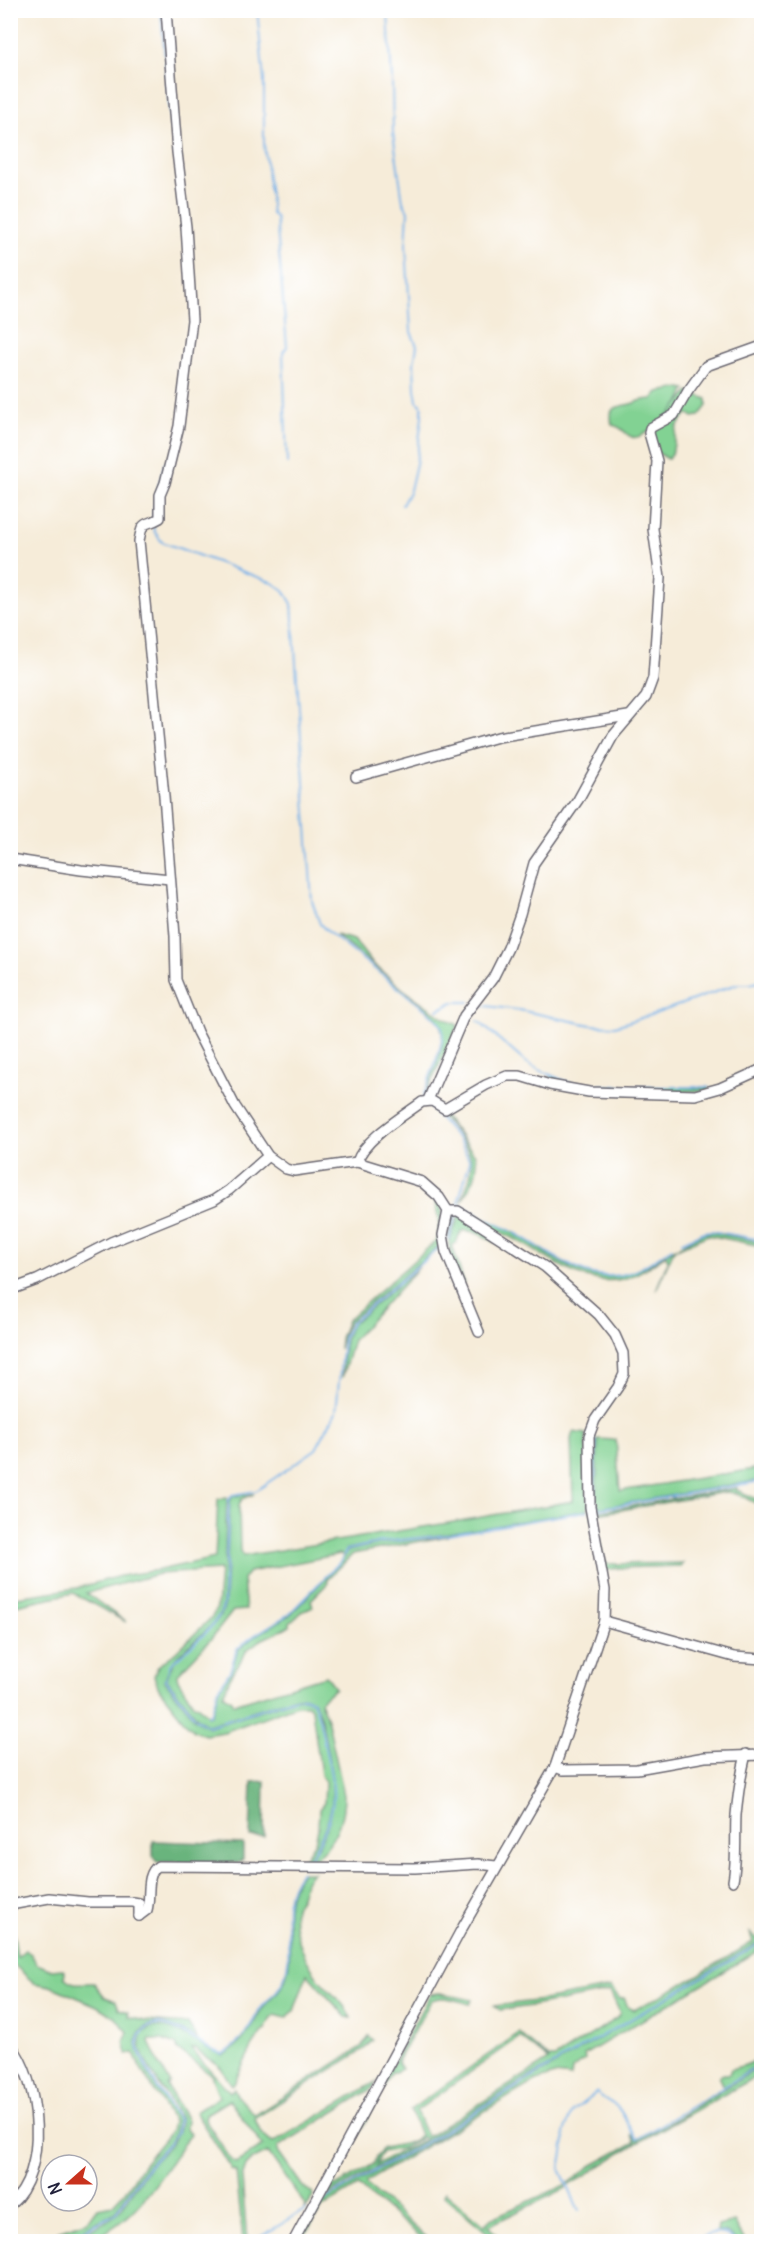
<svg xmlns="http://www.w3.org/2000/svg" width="772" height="2252" viewBox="0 0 772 2252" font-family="Delius,sans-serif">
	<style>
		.green { fill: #82d293; stroke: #527a67; stroke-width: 1.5; fill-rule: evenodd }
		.forest { fill: #69b47d; stroke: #466b5c; stroke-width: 1.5 }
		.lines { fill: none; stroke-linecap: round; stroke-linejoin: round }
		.stream { stroke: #78b2e8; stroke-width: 2 }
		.street-casing { stroke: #6c6972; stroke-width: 12 }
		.street { stroke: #fff; stroke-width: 9 }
	</style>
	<rect width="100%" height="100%" fill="#fff"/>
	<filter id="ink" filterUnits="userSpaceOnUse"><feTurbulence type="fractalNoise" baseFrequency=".0167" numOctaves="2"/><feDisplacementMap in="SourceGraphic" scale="12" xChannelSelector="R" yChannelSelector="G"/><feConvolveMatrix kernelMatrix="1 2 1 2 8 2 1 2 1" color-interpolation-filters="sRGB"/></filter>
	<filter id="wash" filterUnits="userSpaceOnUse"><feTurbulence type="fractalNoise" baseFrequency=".008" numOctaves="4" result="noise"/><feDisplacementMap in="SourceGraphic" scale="24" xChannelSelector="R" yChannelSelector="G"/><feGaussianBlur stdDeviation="1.35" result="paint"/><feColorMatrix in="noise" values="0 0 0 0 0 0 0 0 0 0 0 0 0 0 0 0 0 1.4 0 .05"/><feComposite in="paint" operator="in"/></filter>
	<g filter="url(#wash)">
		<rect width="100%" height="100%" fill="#f6ecd9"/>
		<g class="green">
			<path d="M681,388L686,389C682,396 679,404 675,410C670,417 640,441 632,437C623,434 626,428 612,425C609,408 612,408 626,405C636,403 641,399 652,399L658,392Z"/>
			<polygon points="689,392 707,399 707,406 699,416 693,417 687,413 677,427 672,455 668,459 656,452 652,429 660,425"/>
			<path d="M336,935L354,940L372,963L403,989L444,1018L458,1025L424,1098C431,1070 457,1035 431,1012Z"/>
			<path d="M553,1077C587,1092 627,1087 663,1087C678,1087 694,1088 709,1088L711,1091L607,1093L543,1082Z"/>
			<path d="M428,1103L444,1111L443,1114L475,1155C481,1173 470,1187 461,1202C465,1190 474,1173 471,1160C468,1142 441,1115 428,1103Z"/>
			<polygon points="434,1196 442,1209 440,1245 349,1322 344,1331 339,1349 340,1338 347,1320 437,1240 439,1223"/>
			<path d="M459,1206C478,1215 498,1224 517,1235C547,1252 580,1282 617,1276C638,1273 657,1259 675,1248L656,1290L668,1261L666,1255C652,1264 638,1275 622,1279C582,1288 546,1255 513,1238C495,1229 471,1222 459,1206Z"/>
			<path d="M454,1212L449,1232V1240L451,1238L459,1215L540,1267C525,1261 474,1226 463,1231C459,1233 458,1239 456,1243L452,1245L464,1283L461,1284C451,1257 444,1242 451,1213Z"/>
			<polygon points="711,1232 761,1242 761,1246 708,1235 677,1249 679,1246 704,1233"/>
			<path d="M419,1267L353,1340L342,1378C343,1360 342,1341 351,1325Z"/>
			<path d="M573,1432L586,1434L588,1510L448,1534L382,1542L347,1549L343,1556L340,1554L249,1572L243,1579L246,1610L233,1611L211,1639L177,1675L178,1680L194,1705L196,1704L209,1716L212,1714L218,1692L231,1671L238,1650L255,1636L290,1615L341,1562L348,1551L382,1543L448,1536L353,1554L327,1580L328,1583L311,1600L313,1607L302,1612L290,1623V1626L259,1641L247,1650L230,1678L223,1695L232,1700L234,1704L325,1676L330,1680L335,1688L320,1701L328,1722L344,1795C344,1816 338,1834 324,1850C320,1855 314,1858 312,1865H307C335,1818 338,1804 327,1750C324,1733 322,1716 314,1701L304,1696L296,1697L208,1725L198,1718L167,1680C171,1647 217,1636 225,1604L230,1501L233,1496L254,1494L242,1499L239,1505L240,1551L243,1556L448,1523L573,1501L571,1439Z"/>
			<polygon points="591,1438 595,1438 592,1500 596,1512 737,1488 737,1490 761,1501 761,1506 736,1493 726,1492 597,1514 600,1546 606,1564 683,1563 681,1566 617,1568 604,1571 591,1506"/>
			<polygon points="598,1439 616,1440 620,1491 761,1468 761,1480 599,1508 596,1499"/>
			<path d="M227,1498L223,1604C215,1637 170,1647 165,1681L196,1720L208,1727L296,1699L304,1698L313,1702L318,1713C323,1740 335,1776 332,1802C329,1824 317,1845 306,1863H301L315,1842L318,1829L319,1809L324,1803L325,1782L321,1775L312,1710L308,1705H297L224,1732L205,1735L194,1731L185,1722L159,1689L154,1676L158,1666L176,1652L212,1617L217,1607L220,1570L159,1574L86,1593L126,1622L73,1593L11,1606V1598L77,1588L120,1576L159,1570L215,1558L218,1499Z"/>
			<path d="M302,1872H313C304,1878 305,1886 301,1896C299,1901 296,1903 295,1908C291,1934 308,1967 324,1985C334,1996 346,2005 351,2018L346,2017L307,1974L294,2011L286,2018L275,2015L271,2018L265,2030L261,2033L252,2047L234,2083L232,2085C227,2080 225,2073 221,2068C214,2060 203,2058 196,2049H191L230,2092L234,2088L237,2095L255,2115L361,2047L369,2036L373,2040L364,2049L255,2118C257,2128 265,2139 273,2143L377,2081L373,2088L278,2147V2151L303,2187L313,2193L314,2197L304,2210L305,2205L268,2152L252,2160L246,2166L242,2178L247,2241H243L236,2171L230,2170V2166L195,2112L219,2097L211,2075L178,2050L176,2045L162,2040H150L149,2042L160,2066L170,2082L167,2086L187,2120L186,2128L190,2134C162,2174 126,2241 70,2242L74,2237C87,2231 102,2225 114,2216C122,2211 127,2199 133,2191C138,2183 143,2175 148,2168C159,2155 178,2142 180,2124C182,2106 124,2050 144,2032C166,2013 202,2050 223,2055C243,2044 249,2031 261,2011C269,1999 281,1992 286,1978C298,1938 274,1910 302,1872ZM229,2100L263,2146L236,2163L232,2161L205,2120L206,2114Z"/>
			<path d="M750,1933L761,1941L566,2058L527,2078L429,2139L320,2199L430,1994L440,1993L472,2000L470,2004C458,2001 441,1994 431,2001L397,2061L402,2069L395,2072H392L333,2184L334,2187L374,2164L376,2156L382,2149C396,2144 408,2146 420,2135L410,2110L519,2033L549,2058H555L617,2018L620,2013L610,1991C574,1999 538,2006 500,2010L494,2006L543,2000L611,1987L620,1999L624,1998L628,2007L634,2010L690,1980L753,1942ZM520,2037L549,2060L427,2137L416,2111ZM422,2137L425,2139L377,2164L378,2158L382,2152L401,2149Z"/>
			<path d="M14,1936L17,1957L25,1950L31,1954L37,1964L52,1970L62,1969L65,1972L64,1977C75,1987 81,1982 94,1983L105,1997L116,2001L119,2009L128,2012L129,2017L145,2021L188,2024L197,2039C181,2030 157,2014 141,2031C138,2035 136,2039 137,2044C139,2062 166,2103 177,2119L175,2132L170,2141L145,2168L114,2213L72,2235L66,2241H50L58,2231L88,2221L98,2208L112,2205L126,2190L142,2166L171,2131L173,2121L140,2067L134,2053L127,2054L124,2042L128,2032L116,2018L97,2006L50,1986L34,1983L11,1962V1941Z"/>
			<polygon points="761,1943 761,1949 584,2055 585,2060 572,2069 571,2077 554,2075 532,2083 366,2182 366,2185 431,2241 426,2241 358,2186 323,2207 301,2241 296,2242 319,2201 322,2202 431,2141 529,2080"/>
			<path d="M761,2051V2063L724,2087L719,2076L724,2074H729L731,2069C745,2065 755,2065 761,2051Z"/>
			<polygon points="761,2066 761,2074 637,2143 568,2186 567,2184 591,2166 635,2142 631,2134 637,2140 674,2120"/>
			<polygon points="565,2185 566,2188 560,2191 488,2226 503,2241 497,2241 443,2195 445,2192 484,2225 492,2218"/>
			<polygon points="734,2222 745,2241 736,2241 728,2233 717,2232 718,2226"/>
		</g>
		<g class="forest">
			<polygon points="265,1781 264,1837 250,1837 252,1782"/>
			<polygon points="153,1841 243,1844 243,1859 238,1863 158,1862 153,1856"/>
		</g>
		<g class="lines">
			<g class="stream">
				<polyline points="161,10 171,127"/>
				<polyline points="257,10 264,80 264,144 272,214 276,217 287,347 283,352 287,463"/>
				<polyline points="384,10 388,14 392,80 393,133 403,202 408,211 406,245 411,332 417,346 414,363 415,389 417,401 422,406 422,417 416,464 410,490 402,505"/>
				<polyline points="157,492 165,463"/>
				<polyline points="153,516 156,497"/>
				<path d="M153,525L154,531L162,542L271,582L284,590L292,604L312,901L320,924L327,931L426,1010C432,1015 439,1020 442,1028C446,1043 427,1080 423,1098"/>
				<polyline points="478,1005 519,1010 591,1025 615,1026 660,1012 737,984 750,984 762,981"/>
				<polyline points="438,1010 453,1002 470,1002"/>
				<polyline points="478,1021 524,1061 539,1070 569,1083 624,1087 710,1087"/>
				<path d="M427,1104L459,1140L470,1161L458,1203C476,1216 497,1223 515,1233C553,1253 591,1291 637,1270C649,1264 660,1255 672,1248"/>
				<polyline points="449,1239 456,1214"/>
				<polyline points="682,1242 704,1232 711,1231 762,1240"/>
				<polyline points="596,1440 594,1499 597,1509 762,1481"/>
				<polyline points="208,1715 211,1714 217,1692 230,1671 237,1649 255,1635 289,1614 340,1562 347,1550 382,1542 448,1535 587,1511"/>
				<path d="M307,1863C320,1841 335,1816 333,1789C332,1775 328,1761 325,1747C322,1731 320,1716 313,1701L304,1697L296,1698L208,1726L197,1719L166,1680L170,1665C188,1647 217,1629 224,1604L229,1500L232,1495L256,1491L316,1449L336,1412L342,1349L344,1336L351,1323L440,1247"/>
				<polyline points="322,2201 430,2140 529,2079 762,1942"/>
				<path d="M579,2211L560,2169L565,2141L564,2133L572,2112L597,2092C604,2101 614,2103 619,2109C627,2119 629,2130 637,2139L762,2064"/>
				<path d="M68,2242L73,2236L115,2214L146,2169L171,2141L177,2132L178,2119C167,2103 141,2063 138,2045C137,2038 140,2033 146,2029C151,2025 157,2024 163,2025C185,2029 204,2049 222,2054C244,2042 248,2028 261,2008C269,1998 280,1991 284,1979C298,1939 272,1910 301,1871"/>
				<polyline points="252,2242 306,2209"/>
				<path d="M693,2242C706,2235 724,2227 735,2242"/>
			</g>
		</g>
	</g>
	<g filter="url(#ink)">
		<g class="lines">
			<g class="street-casing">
				<g id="street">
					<path d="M166,10L177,152L186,227L192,320L179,426L165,483L160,495V518C145,527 143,518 139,541L164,796L175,936L176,980L197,1032L235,1106L268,1156L286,1169L294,1171L357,1162L422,1182L439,1197L448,1211L443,1235L446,1252L479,1332"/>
					<polyline points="356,777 498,737 628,716"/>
					<polyline points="10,859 81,870 170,879"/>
					<polyline points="428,1100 464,1016 493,978 508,948 520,914 534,863 578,800 613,736 646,697 653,678 660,578 653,529 657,461 649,433 650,428 674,415 688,391 706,366 762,346"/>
					<path d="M357,1162C364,1139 402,1117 422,1102L432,1101L445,1109L486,1085L507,1076H520L550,1085L589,1092L695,1095L720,1088L762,1069"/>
					<polyline points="10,1290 37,1280 111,1242 214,1200 229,1190 268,1156"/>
					<polyline points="604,1621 734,1657 762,1659"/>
					<polyline points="555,1767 563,1770 637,1769 705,1757 762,1755"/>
					<path d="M733,1881C737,1859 735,1837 736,1815C738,1794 741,1774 746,1754"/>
					<polyline points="10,1905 49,1898 88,1902 133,1902 139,1903 139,1916"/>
					<path d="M139,1916L147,1910C151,1897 145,1874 158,1866L415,1868L478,1864L496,1866"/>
					<path d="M10,2044C40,2080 50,2172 10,2205"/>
					<polyline points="293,2242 460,1932 555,1767 604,1621 605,1590 590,1507 589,1436 595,1420 618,1387 624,1374 623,1353 615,1335 599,1315 545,1267 474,1221 458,1211 448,1211"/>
				</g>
			</g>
			<use href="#street" class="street"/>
		</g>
	</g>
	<rect width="772" height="2252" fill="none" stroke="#fff" stroke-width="36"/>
	<g transform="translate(69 2183) rotate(249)"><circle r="28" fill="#ffffff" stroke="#a7a7b1" stroke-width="1.5"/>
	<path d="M0-4.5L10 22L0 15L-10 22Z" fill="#c8321e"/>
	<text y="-9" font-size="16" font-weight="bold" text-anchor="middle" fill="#22223b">N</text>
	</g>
</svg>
